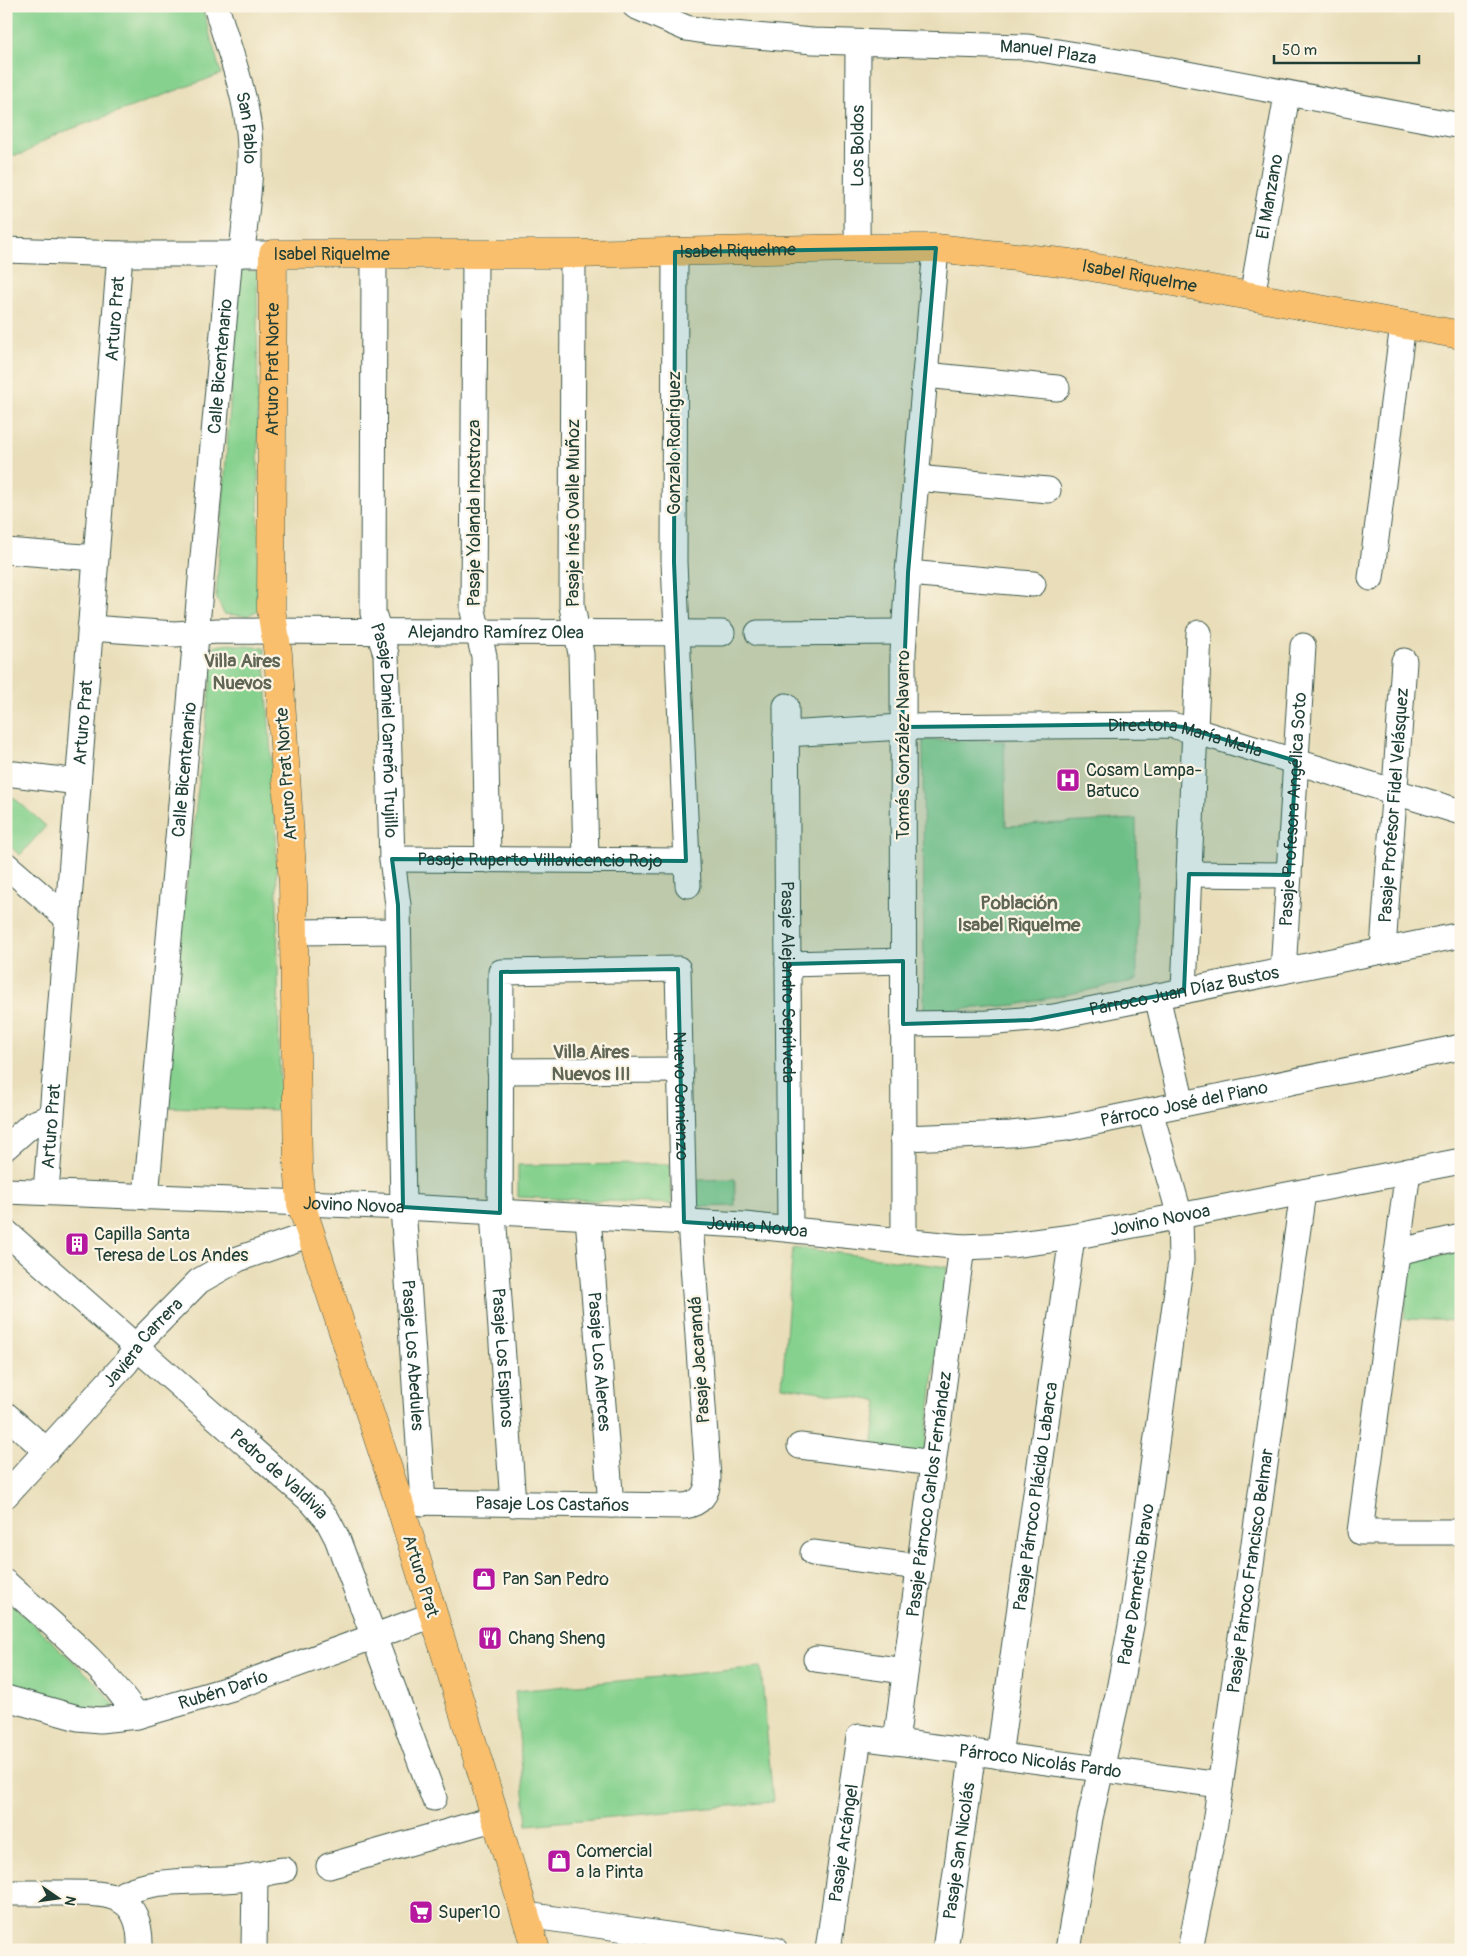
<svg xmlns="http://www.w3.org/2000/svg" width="1467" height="1956" viewBox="0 0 1467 1956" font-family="Pangolin,sans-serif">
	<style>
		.green { fill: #86d18e; stroke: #528761 }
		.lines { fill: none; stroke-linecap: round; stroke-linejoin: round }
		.minor-casing { stroke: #3d5548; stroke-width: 27 }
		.major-casing { stroke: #3d5548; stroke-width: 29 }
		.minor { stroke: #fff; stroke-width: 25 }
		.major { stroke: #f9bf6d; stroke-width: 28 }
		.marked { fill: #0f766e; fill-opacity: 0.2; stroke: #0f766e; stroke-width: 4; stroke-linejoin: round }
		.labels { text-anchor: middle; stroke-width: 4.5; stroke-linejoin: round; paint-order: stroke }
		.street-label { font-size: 18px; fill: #1f3d34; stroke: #fcf5e5 }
		.poi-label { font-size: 18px; fill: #1f3d34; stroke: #fcf5e5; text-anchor: start }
		.neighbourhood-label { font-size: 19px; font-weight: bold; fill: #606655; stroke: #fcf5e5 }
	</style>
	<rect width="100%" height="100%" fill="#fcf5e5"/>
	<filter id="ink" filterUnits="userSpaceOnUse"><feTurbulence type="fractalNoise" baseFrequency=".02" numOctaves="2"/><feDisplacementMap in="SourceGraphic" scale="10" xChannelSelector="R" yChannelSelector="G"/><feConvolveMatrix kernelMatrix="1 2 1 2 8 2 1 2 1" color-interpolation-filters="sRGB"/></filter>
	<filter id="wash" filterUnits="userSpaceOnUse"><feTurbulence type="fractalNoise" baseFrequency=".0096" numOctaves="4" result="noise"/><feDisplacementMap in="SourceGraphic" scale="20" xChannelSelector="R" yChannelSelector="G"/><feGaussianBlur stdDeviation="1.12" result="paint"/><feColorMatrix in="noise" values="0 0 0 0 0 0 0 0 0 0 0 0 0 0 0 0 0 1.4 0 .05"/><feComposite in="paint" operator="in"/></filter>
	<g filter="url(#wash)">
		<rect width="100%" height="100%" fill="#e9deb9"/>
		<g class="green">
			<polygon points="6,6 202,6 221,74 52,136 23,154 6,156"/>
			<polygon points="240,269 257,271 259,610 247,616 224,614 216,597"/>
			<polygon points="229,644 264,648 276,830 280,1110 160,1107 215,646"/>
			<polygon points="923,740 1004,741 1006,826 1136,819 1137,980 1016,1005 924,1012"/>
			<polygon points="6,791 46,826 20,855 6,843"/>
			<polygon points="670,1164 672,1204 518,1197 518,1165"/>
			<polygon points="735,1179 735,1206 699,1207 698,1180"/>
			<polygon points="793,1247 947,1267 924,1455 872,1447 878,1401 782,1386"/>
			<polygon points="1461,1250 1461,1321 1404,1319 1409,1274 1415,1260"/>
			<polygon points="6,1598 95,1682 117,1708 63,1708 6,1682"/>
			<polygon points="761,1667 773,1802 527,1825 515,1691"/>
		</g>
	</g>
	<g filter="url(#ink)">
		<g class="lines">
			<g class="minor-casing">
				<g id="minor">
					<path id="s1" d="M216,6C228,47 245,90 249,132C253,172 245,214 242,254"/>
					<path id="s2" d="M635,6L686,28L711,32L813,41L1028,47L1166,70L1461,126"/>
					<path id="s3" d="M857,248L858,43"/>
					<polyline points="6,250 120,254 273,254"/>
					<polyline points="675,252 674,562 688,885"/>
					<path id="s4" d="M374,254L373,613L386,654L392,859L398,905L403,1207L423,1503"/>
					<polyline points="475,254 473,611 484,656 488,860"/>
					<polyline points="573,254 572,606 581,654 586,860"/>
					<path id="s5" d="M1252,297L1287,95"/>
					<polyline points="925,375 1057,388"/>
					<polyline points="916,478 1048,490"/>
					<polyline points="6,551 96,558"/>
					<polyline points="908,573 1033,584"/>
					<polyline points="1371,578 1403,324"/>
					<path id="s6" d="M90,628L175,634L218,631L722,633"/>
					<polyline points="758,633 904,632"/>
					<path id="s7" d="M786,706L790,1229"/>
					<path id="s8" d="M786,734L902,727L1171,725L1195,731L1461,812"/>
					<polyline points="6,773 78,782"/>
					<path id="s9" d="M392,859L686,861"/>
					<polyline points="6,865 67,918"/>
					<polyline points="1189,874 1289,875"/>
					<polyline points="294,932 398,931"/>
					<path id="s10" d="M1383,951C1389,854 1398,757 1404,661"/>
					<polyline points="788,964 903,961"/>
					<path id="s11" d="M1283,971L1303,646"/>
					<polyline points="1184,991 1199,633"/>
					<polyline points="1157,996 1182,1104"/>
					<path id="s12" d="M903,1024L987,1023L1054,1017L1461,935"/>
					<polyline points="500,1071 681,1070"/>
					<path id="s13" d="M903,1138L1011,1134L1066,1128L1461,1047"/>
					<polyline points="6,1147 32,1124 51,1117"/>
					<polyline points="1408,1171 1360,1532 1461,1532"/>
					<path id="s14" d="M6,1191L403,1207L744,1225L962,1247L1011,1245L1072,1237L1461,1161"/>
					<path id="s15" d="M46,1191L120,254"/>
					<path id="s16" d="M146,1197L230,254"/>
					<path id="s17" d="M493,1212L513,1504"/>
					<path id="s18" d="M500,1213L501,972L678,969L684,1222"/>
					<path id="s19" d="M588,1217L611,1505"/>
					<path id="s20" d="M6,1232L313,1503L327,1519L337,1538L434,1798"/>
					<polyline points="904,1242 903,653 908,573 936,248"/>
					<polyline points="1397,1252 1461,1237"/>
					<polyline points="6,1415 47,1451"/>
					<polyline points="800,1446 933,1463"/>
					<path id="s21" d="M6,1495L126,1363L145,1336L199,1281L238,1259L311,1234"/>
					<path id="s22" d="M406,1502L684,1506C700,1504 708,1494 708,1478L690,1222"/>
					<polyline points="813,1553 919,1567"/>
					<path d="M6,1583C52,1625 103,1664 137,1716"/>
					<polyline points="816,1659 905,1671"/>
					<path id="s23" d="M6,1698L78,1718L100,1720L137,1716L232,1688L433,1615"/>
					<path id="s24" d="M896,1742L962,1247"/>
					<path id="s25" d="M999,1756L1072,1237"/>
					<polyline points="329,1866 496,1818"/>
					<path d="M6,1893C27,1893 47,1893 68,1893C113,1893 142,1895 140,1950"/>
					<path d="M117,1897C152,1876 199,1883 238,1879C254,1878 268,1871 284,1870"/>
					<polyline points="526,1915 775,1950"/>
					<polyline points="254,1950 255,1875"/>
					<path id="s26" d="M828,1950L859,1737L1220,1785"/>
					<path id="s27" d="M945,1950L973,1752"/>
					<path id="s28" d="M1068,1950L1090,1818L1119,1690L1132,1620L1181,1261L1180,1216L1150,1111"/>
					<path id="s29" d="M1190,1950L1215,1823L1303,1192"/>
				</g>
			</g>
			<g class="major-casing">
				<g id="major">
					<path id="s30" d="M536,1950L399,1502L301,1204L298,1164L293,884L278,654L271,609L273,254H573L857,248H936L1070,263L1461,335"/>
				</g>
			</g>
			<use href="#minor" class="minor"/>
			<use href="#major" class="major"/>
		</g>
	</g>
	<path class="marked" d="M936,248L908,573L902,727L1157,724L1183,727L1296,761L1289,875L1189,874L1184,991L1031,1020L903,1024V961L788,964L790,1229L684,1222L678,969L501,972L500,1213L403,1207L398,905L392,859L686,861L674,562L675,252Z"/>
	<defs>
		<g id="hospital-square" transform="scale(1.25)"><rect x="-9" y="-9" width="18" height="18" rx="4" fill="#b5179e" stroke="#fcf5e5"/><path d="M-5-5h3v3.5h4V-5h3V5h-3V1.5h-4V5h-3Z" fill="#fff"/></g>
		<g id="building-square" transform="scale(1.25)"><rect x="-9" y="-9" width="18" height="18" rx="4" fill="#b5179e" stroke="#fcf5e5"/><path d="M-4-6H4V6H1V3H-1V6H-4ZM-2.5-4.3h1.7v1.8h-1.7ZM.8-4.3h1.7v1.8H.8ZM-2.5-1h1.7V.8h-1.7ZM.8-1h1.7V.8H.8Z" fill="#fff"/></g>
		<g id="shop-square" transform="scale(1.25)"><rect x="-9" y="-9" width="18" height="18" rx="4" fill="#b5179e" stroke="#fcf5e5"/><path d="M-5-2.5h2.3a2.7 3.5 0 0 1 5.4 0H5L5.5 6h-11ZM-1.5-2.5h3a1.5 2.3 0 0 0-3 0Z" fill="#fff"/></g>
		<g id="restaurant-square" transform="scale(1.25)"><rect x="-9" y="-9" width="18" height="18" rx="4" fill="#b5179e" stroke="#fcf5e5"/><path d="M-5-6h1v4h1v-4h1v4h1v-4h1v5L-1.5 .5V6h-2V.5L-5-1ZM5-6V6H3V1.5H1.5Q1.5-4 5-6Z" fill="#fff"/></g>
		<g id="supermarket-square" transform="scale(1.25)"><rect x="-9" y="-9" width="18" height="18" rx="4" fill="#b5179e" stroke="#fcf5e5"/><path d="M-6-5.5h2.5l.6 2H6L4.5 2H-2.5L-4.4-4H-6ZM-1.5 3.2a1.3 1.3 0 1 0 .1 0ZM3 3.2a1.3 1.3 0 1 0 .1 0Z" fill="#fff"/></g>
	</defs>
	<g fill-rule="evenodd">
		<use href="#hospital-square" x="1068" y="780"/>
		<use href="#building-square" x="77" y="1244"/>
		<use href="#shop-square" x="484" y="1579"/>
		<use href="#restaurant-square" x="490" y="1638"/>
		<use href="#shop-square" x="559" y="1861"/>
		<use href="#supermarket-square" x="421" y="1912"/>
	</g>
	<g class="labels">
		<g class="street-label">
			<text dy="6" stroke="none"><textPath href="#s2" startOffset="419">Manuel Plaza</textPath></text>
			<text dy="6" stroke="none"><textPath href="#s1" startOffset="126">San Pablo</textPath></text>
			<text dy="6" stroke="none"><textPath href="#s3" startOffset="102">Los Boldos</textPath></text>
			<text dy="6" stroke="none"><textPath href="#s5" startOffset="102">El Manzano</textPath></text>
			<text dy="6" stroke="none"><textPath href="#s30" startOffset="2198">Isabel Riquelme</textPath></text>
			<text dy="6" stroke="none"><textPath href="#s30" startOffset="1792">Isabel Riquelme</textPath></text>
			<text dy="6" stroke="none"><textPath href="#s30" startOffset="2602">Isabel Riquelme</textPath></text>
			<text dy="6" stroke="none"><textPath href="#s15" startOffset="875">Arturo Prat</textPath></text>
			<text dy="6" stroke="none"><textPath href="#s16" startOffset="834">Calle Bicentenario</textPath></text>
			<text dy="6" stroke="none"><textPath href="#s30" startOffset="1618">Arturo Prat Norte</textPath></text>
			<text transform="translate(674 443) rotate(-90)" y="6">Gonzalo Rodríguez</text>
			<text transform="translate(474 513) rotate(-90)" y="6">Pasaje Yolanda Inostroza</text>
			<text transform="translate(573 513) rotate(-90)" y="6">Pasaje Inés Ovalle Muñoz</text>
			<text dy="6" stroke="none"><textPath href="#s6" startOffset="406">Alejandro Ramírez Olea</textPath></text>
			<text dy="6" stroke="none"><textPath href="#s15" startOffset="470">Arturo Prat</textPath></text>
			<text dy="6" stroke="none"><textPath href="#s4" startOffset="478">Pasaje Daniel Carreño Trujillo</textPath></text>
			<text dy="6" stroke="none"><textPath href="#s8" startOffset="401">Directora María Mella</textPath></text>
			<text transform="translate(903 745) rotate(-90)" y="6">Tomás González Navarro</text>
			<text dy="6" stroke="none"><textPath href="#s16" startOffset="429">Calle Bicentenario</textPath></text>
			<text transform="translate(286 774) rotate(-94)" y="6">Arturo Prat Norte</text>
			<text dy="6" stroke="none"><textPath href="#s10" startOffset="146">Pasaje Profesor Fidel Velásquez</textPath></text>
			<text dy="6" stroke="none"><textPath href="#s11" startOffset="162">Pasaje Profesora Angélica Soto</textPath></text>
			<text dy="6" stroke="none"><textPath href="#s9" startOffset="148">Pasaje Ruperto Villavicencio Rojo</textPath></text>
			<text dy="6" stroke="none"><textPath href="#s7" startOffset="276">Pasaje Alejandro Sepúlveda</textPath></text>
			<text dy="6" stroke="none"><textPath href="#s12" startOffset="284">Párroco Juan Díaz Bustos</textPath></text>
			<text dy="6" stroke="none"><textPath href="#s18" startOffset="545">Nuevo Comienzo</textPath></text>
			<text dy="6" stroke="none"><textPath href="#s13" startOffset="284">Párroco José del Piano</textPath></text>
			<text dy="6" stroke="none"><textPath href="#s15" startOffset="65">Arturo Prat</textPath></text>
			<text dy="6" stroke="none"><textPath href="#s14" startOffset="348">Jovino Novoa</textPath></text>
			<text dy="6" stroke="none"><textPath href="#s14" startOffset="1158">Jovino Novoa</textPath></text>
			<text dy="6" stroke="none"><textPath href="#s14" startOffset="752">Jovino Novoa</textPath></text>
			<text dy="6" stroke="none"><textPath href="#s21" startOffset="205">Javiera Carrera</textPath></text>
			<text dy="6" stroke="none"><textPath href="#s4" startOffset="1104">Pasaje Los Abedules</textPath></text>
			<text dy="6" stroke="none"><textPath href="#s17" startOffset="146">Pasaje Los Espinos</textPath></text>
			<text transform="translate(699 1360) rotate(-94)" y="6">Pasaje Jacarandá</text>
			<text dy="6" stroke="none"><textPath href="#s19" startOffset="145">Pasaje Los Alerces</textPath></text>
			<text dy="6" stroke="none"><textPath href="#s20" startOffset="365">Pedro de Valdivia</textPath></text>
			<text dy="6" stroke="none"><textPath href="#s24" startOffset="250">Pasaje Párroco Carlos Fernández</textPath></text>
			<text dy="6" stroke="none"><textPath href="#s25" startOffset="262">Pasaje Párroco Plácido Labarca</textPath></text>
			<text dy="6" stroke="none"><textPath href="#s22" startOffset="146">Pasaje Los Castaños</textPath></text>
			<text dy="6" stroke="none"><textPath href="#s29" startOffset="384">Pasaje Párroco Francisco Belmar</textPath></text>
			<text transform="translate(421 1576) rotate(73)" y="6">Arturo Prat</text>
			<text dy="6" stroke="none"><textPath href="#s28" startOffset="372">Padre Demetrio Bravo</textPath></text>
			<text dy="6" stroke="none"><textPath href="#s23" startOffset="224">Rubén Darío</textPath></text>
			<text dy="6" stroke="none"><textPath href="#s26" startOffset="398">Párroco Nicolás Pardo</textPath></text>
			<text dy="6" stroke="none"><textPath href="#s26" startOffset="108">Pasaje Arcángel</textPath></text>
			<text dy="6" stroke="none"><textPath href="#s27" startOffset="100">Pasaje San Nicolás</textPath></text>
		</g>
		<g class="poi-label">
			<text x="1086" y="776">Cosam Lampa-<tspan x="1086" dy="21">Batuco</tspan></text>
			<text x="94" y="1240">Capilla Santa<tspan x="94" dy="21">Teresa de Los Andes</tspan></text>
			<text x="502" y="1585">Pan San Pedro</text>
			<text x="508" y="1644">Chang Sheng</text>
			<text x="576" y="1857">Comercial<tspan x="576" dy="21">a la Pinta</tspan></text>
			<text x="438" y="1918">Super10</text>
		</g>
		<g class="neighbourhood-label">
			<text x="242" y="667">Villa Aires<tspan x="242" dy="22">Nuevos</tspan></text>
			<text x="1019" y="909">Población<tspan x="1019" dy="22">Isabel Riquelme</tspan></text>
			<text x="591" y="1058">Villa Aires<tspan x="591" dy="22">Nuevos III</tspan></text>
		</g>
	</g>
	<rect width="1467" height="1956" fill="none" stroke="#fcf5e5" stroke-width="25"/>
	<g transform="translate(58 1898) rotate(103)" stroke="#fcf5e5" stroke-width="4" paint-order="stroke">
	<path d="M0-4L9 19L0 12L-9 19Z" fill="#1f3d34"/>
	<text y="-8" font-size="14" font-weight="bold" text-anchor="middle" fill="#1f3d34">N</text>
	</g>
	<path d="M1274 55v8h145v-8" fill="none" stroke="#1f3d34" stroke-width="2.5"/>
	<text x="1282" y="55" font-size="15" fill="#1f3d34" stroke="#fcf5e5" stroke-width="4" paint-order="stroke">50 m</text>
</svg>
